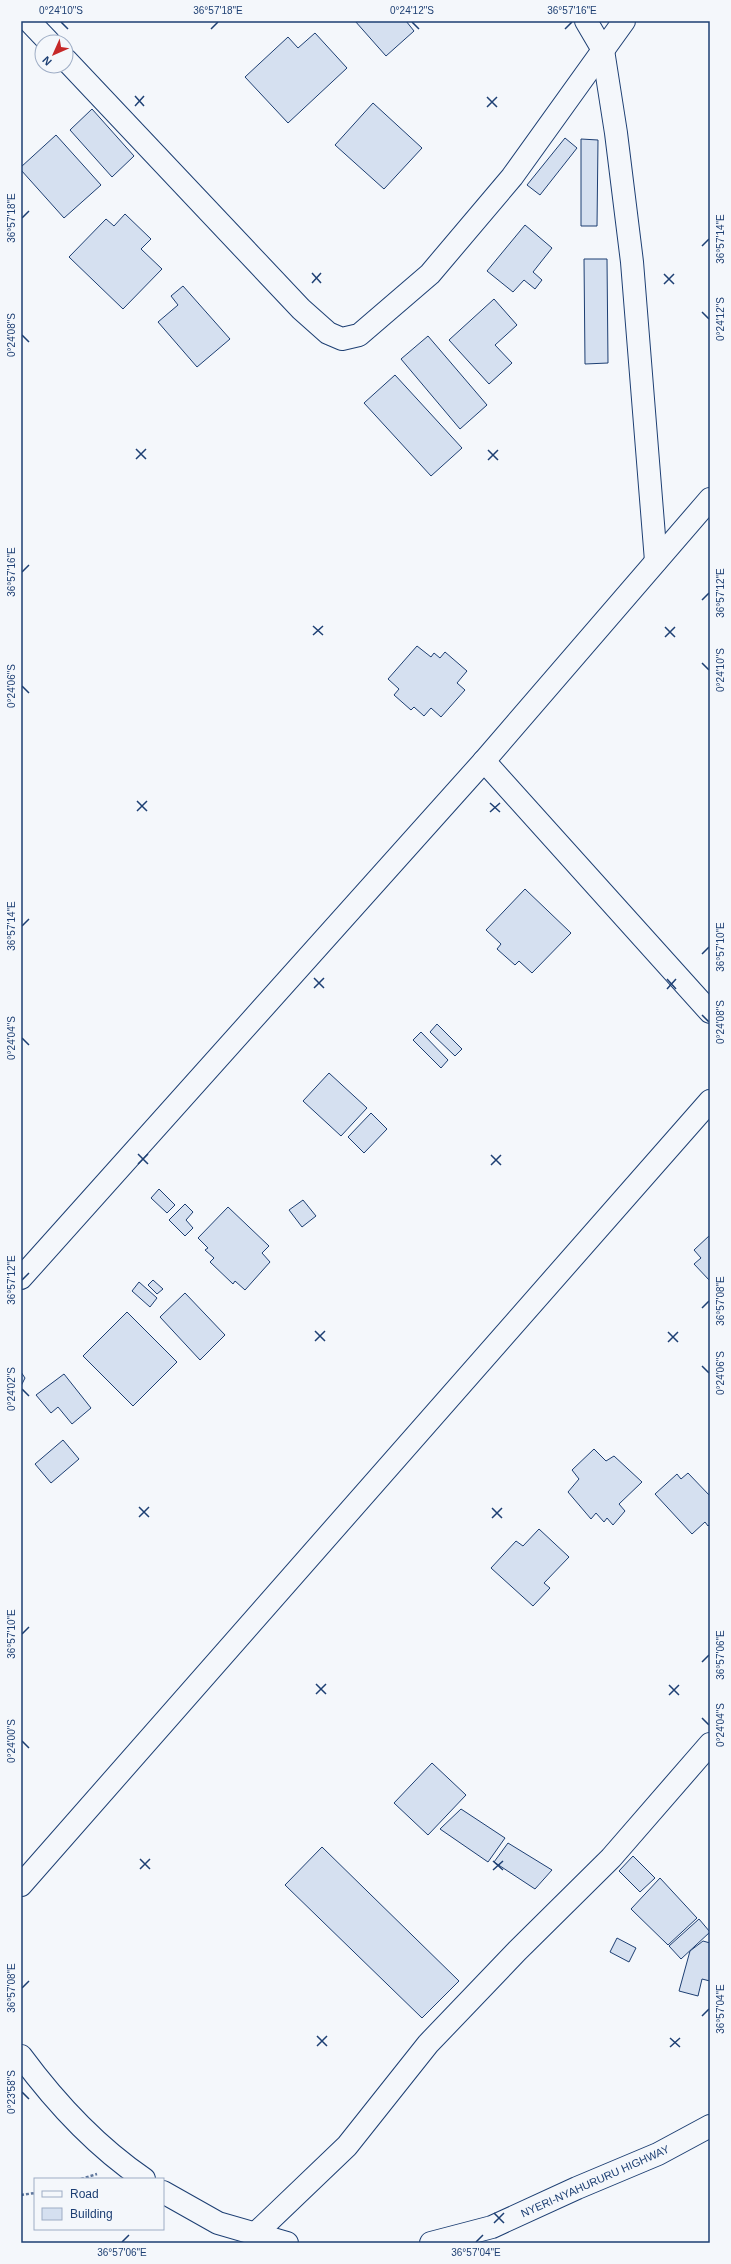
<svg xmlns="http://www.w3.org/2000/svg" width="731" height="2264" viewBox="0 0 731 2264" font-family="Arial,sans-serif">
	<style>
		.building { fill: #d5e0f0; stroke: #1d3f73 }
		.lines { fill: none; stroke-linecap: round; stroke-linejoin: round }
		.minor-casing { stroke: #1d3f73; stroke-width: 24 }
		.highway-casing { stroke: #1d3f73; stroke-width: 24 }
		.path { stroke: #5e769c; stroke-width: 2.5; stroke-dasharray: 3 2; stroke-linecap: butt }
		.minor { stroke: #f4f7fb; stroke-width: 22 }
		.highway { stroke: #f4f7fb; stroke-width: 22 }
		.ticks { fill: none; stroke: #1d3f73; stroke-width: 1.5 }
		.labels { text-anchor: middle; stroke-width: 3; stroke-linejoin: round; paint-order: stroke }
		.street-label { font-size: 11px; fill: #1d3f73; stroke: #f4f7fb }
		.neatline { fill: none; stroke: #1d3f73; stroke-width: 1.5 }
		.ticks-label { font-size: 10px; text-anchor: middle; fill: #1d3f73 }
	</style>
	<rect width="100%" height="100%" fill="#f4f7fb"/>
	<g class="building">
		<polygon points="355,21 406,21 414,31 386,56"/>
		<polygon points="315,33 347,68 288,123 245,77 288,37 298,48"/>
		<polygon points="373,103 422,148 384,189 335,145"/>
		<polygon points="92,109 134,156 112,177 70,130"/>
		<polygon points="56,135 101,185 64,218 21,170 21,167"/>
		<polygon points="565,138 577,148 540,195 527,185"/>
		<polygon points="581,139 598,140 597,226 581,226"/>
		<polygon points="125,214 151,239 141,249 162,269 123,309 69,257 106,219 114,226"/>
		<polygon points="525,225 552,248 533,272 542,280 535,289 524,280 513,292 487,271"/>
		<polygon points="584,259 607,259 608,363 585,364"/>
		<polygon points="183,286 230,339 197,367 158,322 178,305 171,296"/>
		<polygon points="494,299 517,325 495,345 512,363 489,384 449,340"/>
		<polygon points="428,336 487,405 460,429 401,359"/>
		<polygon points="395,375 462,448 431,476 364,403"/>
		<polygon points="417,646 431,657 434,653 440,658 445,652 467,671 457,683 465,690 441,717 431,708 424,716 414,707 411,710 394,695 399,689 388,679"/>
		<polygon points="525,889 571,933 532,973 519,961 515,965 497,949 501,944 486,930"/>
		<polygon points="437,1024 462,1049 455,1056 430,1032"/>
		<polygon points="421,1032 448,1060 441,1068 413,1040"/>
		<polygon points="329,1073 367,1108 341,1136 303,1101"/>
		<polygon points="371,1113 387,1129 364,1153 348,1137"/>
		<polygon points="159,1189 175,1205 167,1213 151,1198"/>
		<polygon points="303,1200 316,1216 302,1227 289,1210"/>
		<polygon points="185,1204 193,1212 186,1220 193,1228 185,1236 169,1220"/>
		<polygon points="228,1207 269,1246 262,1253 270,1262 245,1290 235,1281 233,1284 210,1262 214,1258 205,1250 208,1248 198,1238"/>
		<polygon points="710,1235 710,1281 694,1264 701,1258 694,1250"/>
		<polygon points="153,1280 163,1289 157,1294 148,1285"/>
		<polygon points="139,1282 157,1298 150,1307 132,1291"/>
		<polygon points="185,1293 225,1335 200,1360 160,1317"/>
		<polygon points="127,1312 177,1362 133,1406 83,1356"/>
		<polygon points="21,1372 25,1378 21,1386"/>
		<polygon points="64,1374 91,1408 72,1424 58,1407 51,1413 36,1395"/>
		<polygon points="63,1440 79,1459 51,1483 35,1464"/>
		<polygon points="594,1449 606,1461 614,1456 642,1482 619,1504 625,1511 613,1525 607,1518 604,1522 596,1513 591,1519 568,1492 579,1479 572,1470"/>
		<polygon points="688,1473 710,1496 710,1524 708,1526 705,1522 692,1534 655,1494 677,1474 681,1479"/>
		<polygon points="539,1529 569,1557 544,1583 550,1588 533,1606 491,1568 516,1541 523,1546"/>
		<polygon points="432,1763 466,1795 428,1835 394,1803"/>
		<polygon points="461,1809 505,1838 488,1862 440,1829"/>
		<polygon points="508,1843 552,1870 535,1889 494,1862"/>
		<polygon points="322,1847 459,1981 422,2018 285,1885"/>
		<polygon points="633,1856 655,1878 640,1892 619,1871"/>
		<polygon points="660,1878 697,1918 668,1945 631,1909"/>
		<polygon points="699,1919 710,1932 681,1959 669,1946"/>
		<polygon points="617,1938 636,1948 629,1962 610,1952"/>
		<polygon points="703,1941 710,1943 710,1981 702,1979 698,1996 679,1991 690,1951"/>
	</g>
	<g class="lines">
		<g class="minor-casing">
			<g id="minor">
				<polyline points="29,21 49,42"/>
				<polyline points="586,21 603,50 616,133 632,262 656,561"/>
				<polyline points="66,60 301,309 328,333 342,339 359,335 430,274 512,177 624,21"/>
				<polyline points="484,761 710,1012"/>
				<polyline points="21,1278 484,761 710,499"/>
				<polyline points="21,1885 710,1101"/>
				<polyline points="254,2235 347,2146 428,2044 517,1951 611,1858 710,1744"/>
			</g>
		</g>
		<g class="highway-casing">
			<g id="highway">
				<path d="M21,2056C55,2102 97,2147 144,2179"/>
				<polyline points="163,2192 218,2223 287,2243"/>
				<polyline points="431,2243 492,2227 577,2188 658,2154 710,2126"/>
			</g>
		</g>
		<g class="path">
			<polyline points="81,2179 97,2174"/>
			<polyline points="21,2195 35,2193"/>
		</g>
		<use href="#minor" class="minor"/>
		<use href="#highway" class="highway"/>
	</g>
	<path class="ticks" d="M61,22L68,29M412,22L419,29M211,29L218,22M565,29L572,22M135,96L144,106M487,97L497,107M135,106L144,96M487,107L497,97M22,218L29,211M702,246L709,239M312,273L321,283M664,274L674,284M312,283L321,273M664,284L674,274M702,312L709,319M22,335L29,342M136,449L146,459M488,450L498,460M136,459L146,449M488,460L498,450M22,572L29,565M702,600L709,593M313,626L323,635M665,627L675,637M313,635L323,626M665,637L675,627M702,663L709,670M22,686L29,693M137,801L147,811M490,803L500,812M137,811L147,801M490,812L500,803M22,926L29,919M702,954L709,947M314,978L324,988M667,979L676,989M314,988L324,978M667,989L676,979M702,1015L709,1022M22,1038L29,1045M138,1154L148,1164M491,1155L501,1165M138,1164L148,1154M491,1165L501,1155M22,1280L29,1273M702,1308L709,1301M315,1331L325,1341M668,1332L678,1342M315,1341L325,1331M668,1342L678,1332M702,1366L709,1373M22,1389L29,1396M139,1507L149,1517M492,1508L502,1518M139,1517L149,1507M492,1518L502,1508M22,1634L29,1627M702,1662L709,1655M316,1684L326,1694M669,1685L679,1695M316,1694L326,1684M669,1695L679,1685M702,1718L709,1725M22,1741L29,1748M140,1859L150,1869M493,1861L503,1870M140,1869L150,1859M493,1870L503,1861M22,1988L29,1981M702,2016L709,2009M317,2036L327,2046M670,2038L680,2047M317,2046L327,2036M670,2047L680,2038M22,2092L29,2099M494,2213L504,2223M494,2223L504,2213M122,2242L129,2235M476,2242L483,2235"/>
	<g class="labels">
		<g class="street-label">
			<text transform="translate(595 2181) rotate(-24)" y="4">NYERI-NYAHURURU HIGHWAY</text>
		</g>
	</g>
	<rect width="731" height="2264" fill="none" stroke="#f4f7fb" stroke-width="44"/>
	<rect x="34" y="2178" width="130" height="52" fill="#f4f7fb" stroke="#9eadc5"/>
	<rect x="42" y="2191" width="20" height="6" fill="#f4f7fb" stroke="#9eadc5"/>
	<text x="70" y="2198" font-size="12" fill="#1d3f73">Road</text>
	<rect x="42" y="2208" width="20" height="12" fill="#d5e0f0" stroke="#9eadc5"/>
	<text x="70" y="2218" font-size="12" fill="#1d3f73">Building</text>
	<g transform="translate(54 54) rotate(225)"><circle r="19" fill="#f4f7fb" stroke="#9eadc5"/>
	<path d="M0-3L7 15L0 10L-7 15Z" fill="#c62828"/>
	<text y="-6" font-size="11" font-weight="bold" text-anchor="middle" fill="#1d3f73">N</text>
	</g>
	<rect x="22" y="22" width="687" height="2220" class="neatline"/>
	<g class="ticks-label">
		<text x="61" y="14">0°24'10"S</text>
		<text x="218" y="14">36°57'18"E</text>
		<text x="412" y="14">0°24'12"S</text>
		<text x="572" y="14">36°57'16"E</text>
		<text transform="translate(11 218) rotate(-90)" y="4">36°57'18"E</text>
		<text transform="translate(720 239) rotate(-90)" y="4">36°57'14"E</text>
		<text transform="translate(720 319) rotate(-90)" y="4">0°24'12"S</text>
		<text transform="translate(11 335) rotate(-90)" y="4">0°24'08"S</text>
		<text transform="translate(11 572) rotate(-90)" y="4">36°57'16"E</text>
		<text transform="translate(720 593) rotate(-90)" y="4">36°57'12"E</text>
		<text transform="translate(720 670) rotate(-90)" y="4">0°24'10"S</text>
		<text transform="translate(11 686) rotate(-90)" y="4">0°24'06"S</text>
		<text transform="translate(11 926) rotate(-90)" y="4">36°57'14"E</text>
		<text transform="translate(720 947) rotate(-90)" y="4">36°57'10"E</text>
		<text transform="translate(720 1022) rotate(-90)" y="4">0°24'08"S</text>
		<text transform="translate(11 1038) rotate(-90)" y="4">0°24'04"S</text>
		<text transform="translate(11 1280) rotate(-90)" y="4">36°57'12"E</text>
		<text transform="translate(720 1301) rotate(-90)" y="4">36°57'08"E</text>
		<text transform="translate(720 1373) rotate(-90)" y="4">0°24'06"S</text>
		<text transform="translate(11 1389) rotate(-90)" y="4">0°24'02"S</text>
		<text transform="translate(11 1634) rotate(-90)" y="4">36°57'10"E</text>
		<text transform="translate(720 1655) rotate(-90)" y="4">36°57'06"E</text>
		<text transform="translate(720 1725) rotate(-90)" y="4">0°24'04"S</text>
		<text transform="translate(11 1741) rotate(-90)" y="4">0°24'00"S</text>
		<text transform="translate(11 1988) rotate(-90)" y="4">36°57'08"E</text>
		<text transform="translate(720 2009) rotate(-90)" y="4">36°57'04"E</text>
		<text transform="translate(11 2092) rotate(-90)" y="4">0°23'58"S</text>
		<text x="122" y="2256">36°57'06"E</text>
		<text x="476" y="2256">36°57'04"E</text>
	</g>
</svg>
